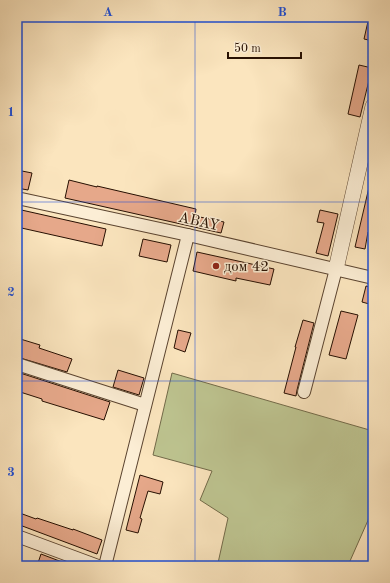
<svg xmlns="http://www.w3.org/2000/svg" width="390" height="583" viewBox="0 0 390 583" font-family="'Old Standard TT',serif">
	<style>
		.green { fill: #bec591; stroke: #726a49 }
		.building { fill: #e6a88a; stroke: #260f01 }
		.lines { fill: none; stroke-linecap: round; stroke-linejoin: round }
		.minor-casing { stroke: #5b4430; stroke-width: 14 }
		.tertiary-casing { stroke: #5b4430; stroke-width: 16 }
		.minor { stroke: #fceed5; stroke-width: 12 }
		.tertiary { stroke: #fceed5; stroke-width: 15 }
		.grid { fill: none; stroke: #1d4ed8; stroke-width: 1; stroke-opacity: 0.55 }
		.poi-dot { fill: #8f2418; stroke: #fceed5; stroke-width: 1.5 }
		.labels { text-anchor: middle; stroke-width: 3; stroke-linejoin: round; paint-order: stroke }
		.street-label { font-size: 15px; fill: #260f01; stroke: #fceed5 }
		.poi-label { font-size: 15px; fill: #260f01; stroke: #fceed5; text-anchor: start }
		.neatline { fill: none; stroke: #1d4ed8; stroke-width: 1.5 }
		.grid-label { font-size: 13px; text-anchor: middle; font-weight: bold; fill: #1d4ed8 }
	</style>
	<rect width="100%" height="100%" fill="#fbe5be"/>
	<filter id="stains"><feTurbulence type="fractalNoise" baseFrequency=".005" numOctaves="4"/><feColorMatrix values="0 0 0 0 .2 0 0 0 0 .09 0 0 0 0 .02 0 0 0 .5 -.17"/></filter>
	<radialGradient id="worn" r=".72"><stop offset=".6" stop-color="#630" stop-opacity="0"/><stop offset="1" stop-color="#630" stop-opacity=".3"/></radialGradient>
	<polygon class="green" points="172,373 373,431 373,509 350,561 349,566 226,566 218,563 228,518 200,500 212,471 153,455"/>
	<g class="building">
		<polygon points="369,17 373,17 373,41 364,39"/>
		<polygon points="359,65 372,68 360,117 348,114"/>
		<polygon points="17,170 32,173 28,190 17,188"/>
		<polygon points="69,180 97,187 97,186 196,209 195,216 224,222 221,233 65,198"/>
		<polygon points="370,183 373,183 373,219 370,232 368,232 365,249 355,247"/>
		<polygon points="17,209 106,229 102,246 17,227"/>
		<polygon points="320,210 338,214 328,256 316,253 324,223 317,222"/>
		<polygon points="143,239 171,245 167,262 139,256"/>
		<polygon points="197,252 274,269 270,285 236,278 236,281 193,271"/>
		<polygon points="366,286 373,288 373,305 362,302"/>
		<polygon points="341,311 358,315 346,359 329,355"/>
		<polygon points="303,320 314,323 297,390 296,396 284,393 296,347 295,347"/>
		<polygon points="178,330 191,333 185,352 174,348"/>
		<polygon points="17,338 40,345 39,348 72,359 67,372 17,357"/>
		<polygon points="118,370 144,378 139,395 113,387"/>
		<polygon points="17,372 110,402 104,420 42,401 42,399 17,391"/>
		<polygon points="140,475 163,482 160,494 148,491 140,518 142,519 138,533 126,530"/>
		<polygon points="17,512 36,519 37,518 73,530 73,529 102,540 97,554 17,524"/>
		<polygon points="41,554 70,565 70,566 37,566"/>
	</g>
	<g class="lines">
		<g class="minor-casing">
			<g id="minor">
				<polyline points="17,198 188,235 373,278"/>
				<polyline points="17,364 145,405"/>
				<polyline points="304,392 336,269"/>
				<polyline points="17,536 98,566"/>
				<polyline points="105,566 188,235"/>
			</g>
		</g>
		<g class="tertiary-casing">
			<polyline id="tertiary" points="336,269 373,106"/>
		</g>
		<use href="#minor" class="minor"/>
		<use href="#tertiary" class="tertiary"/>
	</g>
	<path class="grid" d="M195,17V566M17,202H373M17,381H373"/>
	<circle class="poi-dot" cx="216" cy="266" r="4"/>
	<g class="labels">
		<g class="street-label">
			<text transform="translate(199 221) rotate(13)" y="5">ABAY</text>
		</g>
		<g class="poi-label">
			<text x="224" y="271">дом 42</text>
		</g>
	</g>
	<rect width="390" height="583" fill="none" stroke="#fbe5be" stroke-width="44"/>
	<path d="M228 52v6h73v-6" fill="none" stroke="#260f01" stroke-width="2"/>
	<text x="234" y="52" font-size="12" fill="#260f01" stroke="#fceed5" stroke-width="3" paint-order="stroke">50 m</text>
	<rect x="22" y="22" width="346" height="539" class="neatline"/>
	<g class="grid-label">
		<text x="108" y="16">A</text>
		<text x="282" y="16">B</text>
		<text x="11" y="116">1</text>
		<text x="11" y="296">2</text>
		<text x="11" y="476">3</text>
	</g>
	<rect width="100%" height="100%" filter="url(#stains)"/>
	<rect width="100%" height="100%" fill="url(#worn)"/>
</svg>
